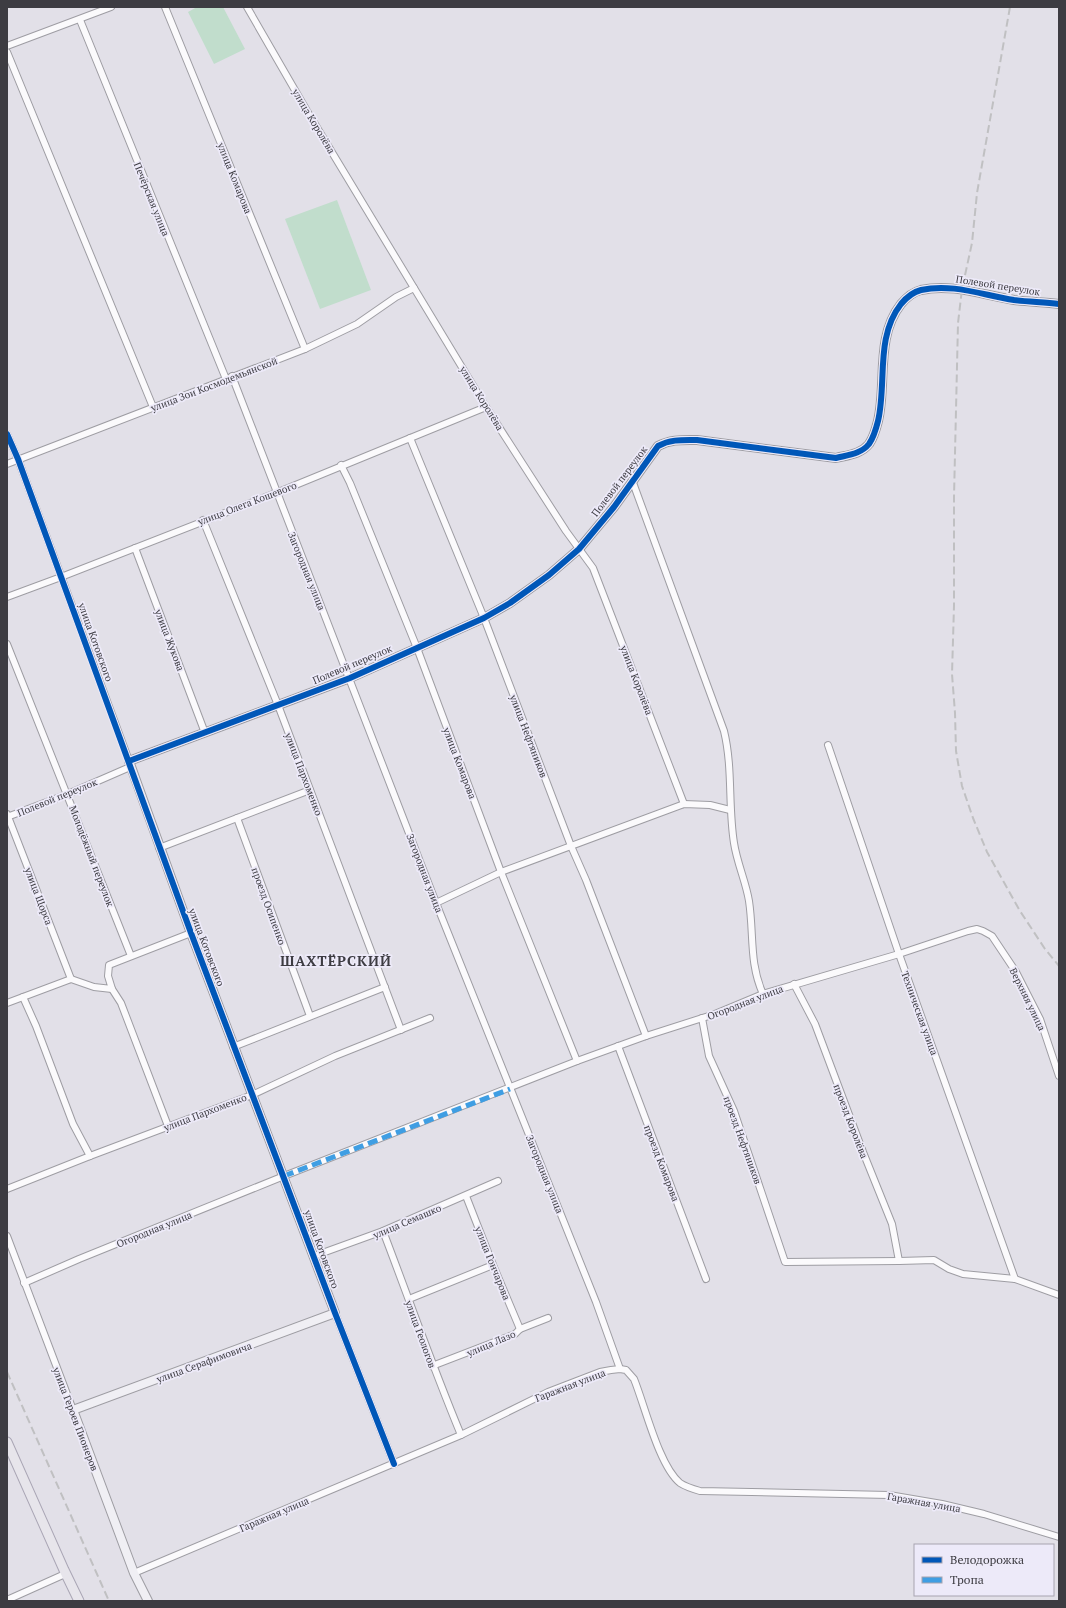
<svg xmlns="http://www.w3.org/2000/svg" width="1066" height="1608" viewBox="0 0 1066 1608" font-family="'PT Serif',serif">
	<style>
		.green { fill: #c1ddcc }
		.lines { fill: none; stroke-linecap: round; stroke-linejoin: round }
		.street-casing { stroke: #9e9da3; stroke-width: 8 }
		.secondary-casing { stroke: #9e9da3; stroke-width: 10 }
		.primary-casing { stroke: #aaa6b5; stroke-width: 11 }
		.street { stroke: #fbfafc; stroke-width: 6 }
		.secondary { stroke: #f0eff4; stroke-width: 8 }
		.primary { stroke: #e7e5eb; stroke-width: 9 }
		.rail { stroke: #c0c0c2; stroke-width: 2; stroke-dasharray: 8 4; stroke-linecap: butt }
		.quiet { stroke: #3f9ee3; stroke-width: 5; stroke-dasharray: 10 5; stroke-linecap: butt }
		.cycleway-casing { stroke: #edeaf9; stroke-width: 8 }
		.cycleway { stroke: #0057b8; stroke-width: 6 }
		.labels { text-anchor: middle; stroke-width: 3.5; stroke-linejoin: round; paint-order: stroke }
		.street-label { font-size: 10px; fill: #3d3c42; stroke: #edeaf9 }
		.district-label { font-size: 14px; font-weight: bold; letter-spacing: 1px; fill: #3d3c42; stroke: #edeaf9 }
	</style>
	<rect width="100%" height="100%" fill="#e2e0e8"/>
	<g class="green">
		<polygon points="197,7 223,7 245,49 214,64 188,12"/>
		<polygon points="337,200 371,290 320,309 285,219"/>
	</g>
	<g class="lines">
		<g class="street-casing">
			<g id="street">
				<polyline points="165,7 305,349"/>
				<polyline points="247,7 307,111 486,407 566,531 593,568 684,804"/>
				<polyline points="80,20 226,379"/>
				<polyline points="7,46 111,7"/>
				<polyline points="7,52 153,407"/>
				<polyline points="232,376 436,903 596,1302 620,1369"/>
				<polyline points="7,434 18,459 129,761"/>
				<polyline points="410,438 484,618 571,846 586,880 646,1036"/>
				<polyline points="7,464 305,349 357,324 396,297 414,288"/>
				<polyline points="341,465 350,483 417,648 501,872 577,1061"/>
				<path d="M632,480L724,731C733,768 728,806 734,843C737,863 746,882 749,901C754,934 749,963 763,994"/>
				<polyline points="203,520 278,705 401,1030"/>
				<polyline points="135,548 205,733"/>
				<polyline points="7,597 61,577 276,493 486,407"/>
				<polyline points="7,644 131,956"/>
				<polyline points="828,745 899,954 1015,1279"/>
				<polyline points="7,814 71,979"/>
				<polyline points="7,817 68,794 130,767"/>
				<polyline points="237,818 310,1016"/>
				<polyline points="159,848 310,790"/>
				<polyline points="436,903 501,872 684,804 710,805 730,810"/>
				<polyline points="794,984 815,1024 863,1152 892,1224 899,1261"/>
				<polyline points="112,989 121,1003 168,1126"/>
				<polyline points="23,997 36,1026 73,1124 90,1156"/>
				<polyline points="7,1003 71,979 94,987 112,989 108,976 109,965 191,933"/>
				<polyline points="702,1018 709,1056 734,1111 785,1262 899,1261 934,1260 949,1269 963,1274 1015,1279 1059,1295"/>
				<polyline points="618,1046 706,1279"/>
				<polyline points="233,1047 385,987"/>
				<polyline points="7,1189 90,1156 252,1095 335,1056 430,1018"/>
				<polyline points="466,1196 493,1265 520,1329"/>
				<path d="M383,1231C409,1299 433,1368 461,1435"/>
				<polyline points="7,1236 73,1410"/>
				<polyline points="314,1256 383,1231 498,1181"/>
				<polyline points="24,1283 79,1259 284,1176 577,1061 646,1036 715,1014 763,994 899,954 968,931 977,929 983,931 992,936 1016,972 1040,1019 1059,1076"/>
				<polyline points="409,1299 493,1265"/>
				<polyline points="335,1313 394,1464"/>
				<polyline points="432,1366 515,1334 520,1329 548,1318"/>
				<path d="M134,1573L461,1435L548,1392L600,1372L611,1370L620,1369L626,1370L634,1379C645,1406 659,1466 680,1483C686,1487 693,1489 700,1491L889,1495L942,1504L984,1514L1059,1537"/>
				<polyline points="7,1600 65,1574"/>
			</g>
		</g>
		<g class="secondary-casing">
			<path id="secondary" d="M148,1601L134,1573L73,1410L335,1313L191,933L129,761L350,678L484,618L510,603L549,575L579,549L614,507L658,446C671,439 683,440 697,440L836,458C848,455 861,454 869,444C874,437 876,429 878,421C887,383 875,337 901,304C906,298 913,292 921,290C952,283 982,295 1014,300C1029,302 1044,302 1059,304"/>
		</g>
		<g class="primary-casing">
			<polyline id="primary" points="7,1442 64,1570 79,1601"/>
		</g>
		<use href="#street" class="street"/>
		<use href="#secondary" class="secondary"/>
		<use href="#primary" class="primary"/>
		<g class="rail">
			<polyline points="1010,7 977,193 972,243 962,289 958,323 954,497 954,606 952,674 955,713 956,751 962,786 973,818 987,852 1020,911 1045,949 1059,966"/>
			<polyline points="7,1372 109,1601"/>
		</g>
		<polyline class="quiet" points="284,1176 510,1089"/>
		<g class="cycleway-casing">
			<g id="cycleway">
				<polyline points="7,434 18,459 191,933 335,1313 394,1464"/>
				<path d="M129,761L350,678L484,618L510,603L549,575L579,549L614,507L658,446C671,439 683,440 697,440L836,458C848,455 861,454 869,444C874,437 876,429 878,421C887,383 875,337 901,304C906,298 913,292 921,290C952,283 982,295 1014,300C1029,302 1044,302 1059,304"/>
			</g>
		</g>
		<use href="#cycleway" class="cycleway"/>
	</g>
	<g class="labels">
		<g class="street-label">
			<text transform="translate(314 121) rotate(59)" y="4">улица Королёва</text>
			<text transform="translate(235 178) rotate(68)" y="4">улица Комарова</text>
			<text transform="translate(152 199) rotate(68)" y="4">Печёрская улица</text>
			<text transform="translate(998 285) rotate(9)" y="4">Полевой переулок</text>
			<text transform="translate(214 384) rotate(-21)" y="4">улица Зои Космодемьянской</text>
			<text transform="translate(482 398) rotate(58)" y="4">улица Королёва</text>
			<text transform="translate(619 481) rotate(-53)" y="4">Полевой переулок</text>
			<text transform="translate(247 503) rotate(-21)" y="4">улица Олега Кошевого</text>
			<text transform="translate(307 571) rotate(68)" y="4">Загородная улица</text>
			<text transform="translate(170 640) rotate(69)" y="4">улица Жукова</text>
			<text transform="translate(96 642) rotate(70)" y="4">улица Котовского</text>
			<text transform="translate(352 664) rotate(-23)" y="4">Полевой переулок</text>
			<text transform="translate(637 680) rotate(69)" y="4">улица Королёва</text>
			<text transform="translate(529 736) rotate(69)" y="4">улица Нефтяников</text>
			<text transform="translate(460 763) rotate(69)" y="4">улица Комарова</text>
			<text transform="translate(304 774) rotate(69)" y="4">улица Пархоменко</text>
			<text transform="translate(57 797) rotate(-22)" y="4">Полевой переулок</text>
			<text transform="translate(92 856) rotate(69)" y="4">Молодёжный переулок</text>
			<text transform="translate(425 873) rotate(69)" y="4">Загородная улица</text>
			<text transform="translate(39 896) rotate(69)" y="4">улица Щорса</text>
			<text transform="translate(269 906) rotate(70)" y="4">проезд Осипенко</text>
			<text transform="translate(207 947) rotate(69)" y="4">улица Котовского</text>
			<text transform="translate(1028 999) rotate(64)" y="4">Верхняя улица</text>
			<text transform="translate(745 1002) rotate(-21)" y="4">Огородная улица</text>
			<text transform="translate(920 1013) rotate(70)" y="4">Техническая улица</text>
			<text transform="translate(205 1112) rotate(-21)" y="4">улица Пархоменко</text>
			<text transform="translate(851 1121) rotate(69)" y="4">проезд Королёва</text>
			<text transform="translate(743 1140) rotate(70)" y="4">проезд Нефтяников</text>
			<text transform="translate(662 1163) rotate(69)" y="4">проезд Комарова</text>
			<text transform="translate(545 1174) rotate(68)" y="4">Загородная улица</text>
			<text transform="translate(407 1221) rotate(-23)" y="4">улица Семашко</text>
			<text transform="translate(154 1229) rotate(-22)" y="4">Огородная улица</text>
			<text transform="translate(322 1249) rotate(70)" y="4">улица Котовского</text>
			<text transform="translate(493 1263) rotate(68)" y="4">улица Гончарова</text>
			<text transform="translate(421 1334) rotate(70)" y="4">улица Геологов</text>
			<text transform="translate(491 1343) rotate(-23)" y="4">улица Лазо</text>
			<text transform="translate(204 1362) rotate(-20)" y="4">улица Серафимовича</text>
			<text transform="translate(570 1385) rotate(-21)" y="4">Гаражная улица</text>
			<text transform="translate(76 1419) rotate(69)" y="4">улица Героев Пионеров</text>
			<text transform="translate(924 1502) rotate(10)" y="4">Гаражная улица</text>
			<text transform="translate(274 1514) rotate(-23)" y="4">Гаражная улица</text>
		</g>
		<g class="district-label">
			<text x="336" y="966">ШАХТЁРСКИЙ</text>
		</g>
	</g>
	<rect width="1066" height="1608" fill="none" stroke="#3d3c42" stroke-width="16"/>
	<rect x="914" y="1544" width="140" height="52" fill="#edeaf9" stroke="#a7a4b0"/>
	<rect x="922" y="1557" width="20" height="6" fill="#0057b8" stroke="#a7a4b0"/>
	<text x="950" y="1564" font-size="12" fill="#3d3c42">Велодорожка</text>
	<rect x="922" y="1577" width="20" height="6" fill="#3f9ee3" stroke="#a7a4b0"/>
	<text x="950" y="1584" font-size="12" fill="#3d3c42">Тропа</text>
</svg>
